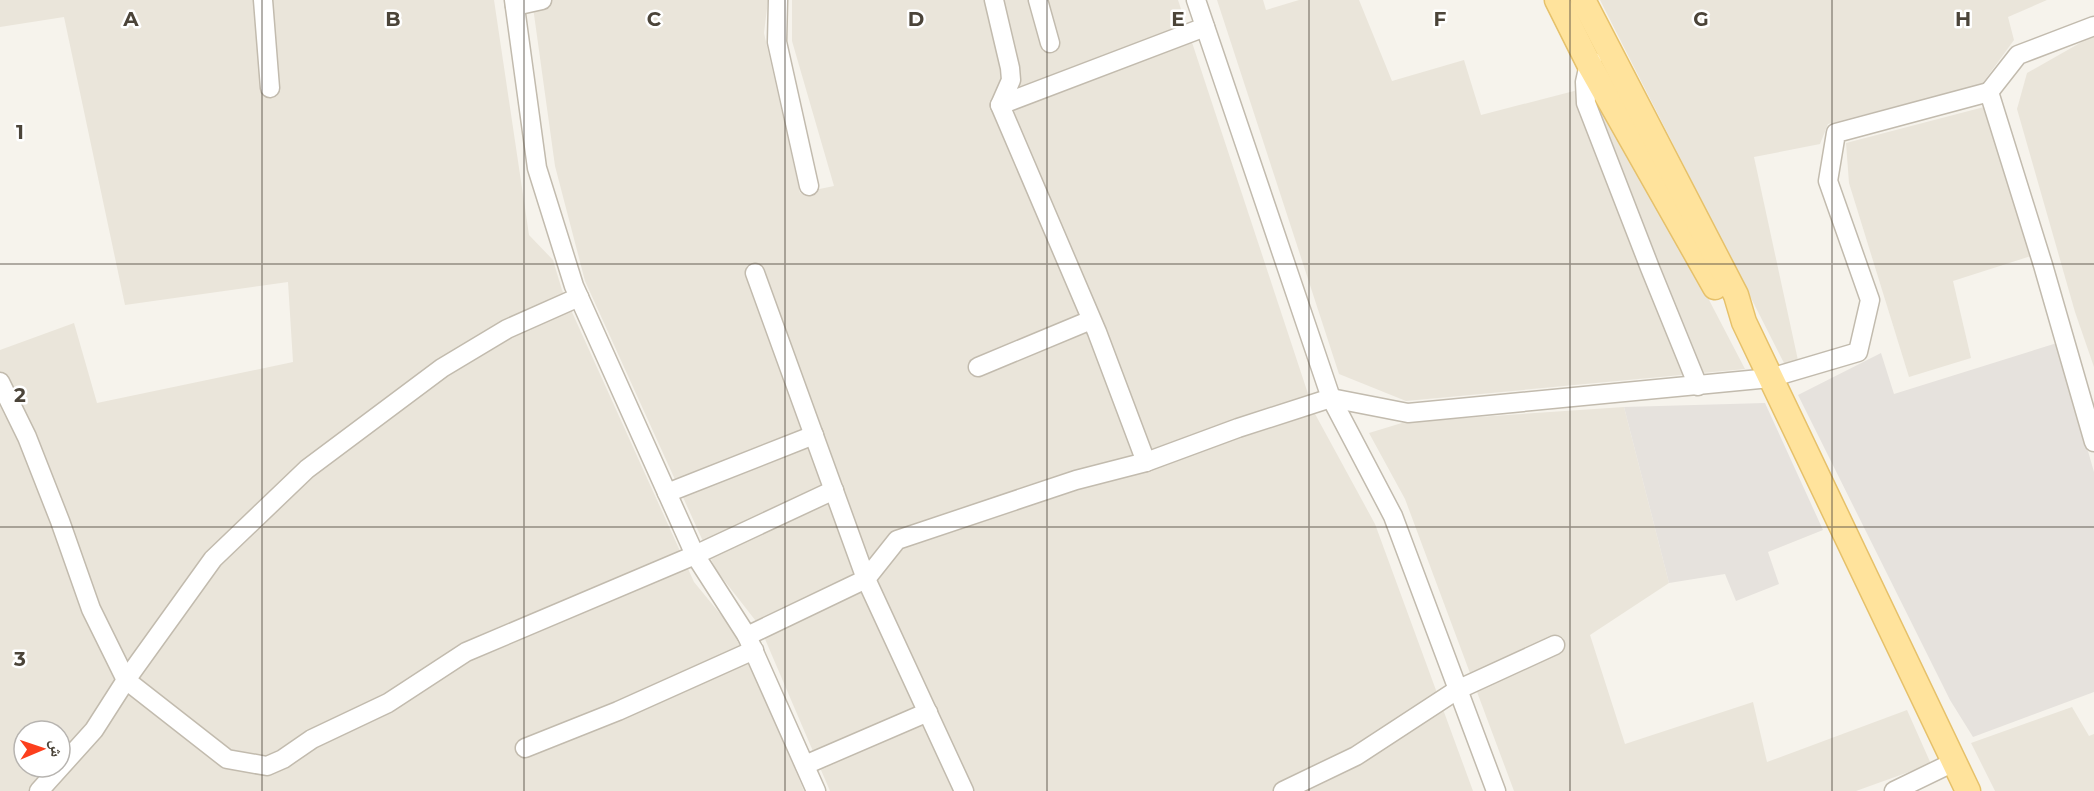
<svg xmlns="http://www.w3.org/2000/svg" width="2094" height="791" viewBox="0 0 2094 791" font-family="Montserrat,'Noto Naskh Arabic',sans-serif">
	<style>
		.residential { fill: #eae5da; fill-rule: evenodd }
		.industrial { fill: #e6e2dd }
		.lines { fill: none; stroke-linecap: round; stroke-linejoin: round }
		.minor-casing { stroke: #c2bbae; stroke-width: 21 }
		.major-casing { stroke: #e6c16a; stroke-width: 27 }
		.minor { stroke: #fff; stroke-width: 18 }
		.major { stroke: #ffe39c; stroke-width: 24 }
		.grid { fill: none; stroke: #4b4439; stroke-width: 1.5; stroke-opacity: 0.55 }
		.grid-label { font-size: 20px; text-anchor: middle; font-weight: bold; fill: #4b4439; stroke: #fff; stroke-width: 5; stroke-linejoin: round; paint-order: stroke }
	</style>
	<rect width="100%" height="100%" fill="#f6f3ec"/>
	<g class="residential">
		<path d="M0,0H494L529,235L553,260L562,290L694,582L740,638L804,791H0V350L74,323L97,403L293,362L288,282L125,305L64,17L0,27ZM24,731H60V767H24Z"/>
		<polygon points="532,0 768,0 764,33 800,193 834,186 792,41 792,0 1178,0 1314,412 1375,524 1473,791 830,791 759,625 716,570 585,281 555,166"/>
		<polygon points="1217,0 1263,0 1266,10 1299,0 1359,0 1392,81 1464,60 1481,115 1597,85 1745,369 1406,401 1339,374"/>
		<polygon points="1600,0 2047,0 2008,17 2014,40 1982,84 1828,124 1820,144 1754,157 1799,365 1787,369"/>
		<polygon points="2094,35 2094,367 2075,312 2017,109 2027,73"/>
		<polygon points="1984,107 2031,256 1953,281 1971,358 1909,377 1849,183 1846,143"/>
		<polygon points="1624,407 1669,583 1590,635 1625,744 1753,702 1767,762 1907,710 1931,764 1856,791 1514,791 1405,499 1369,433 1405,422"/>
		<polygon points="2072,707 2089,736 2094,734 2094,791 1995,791 1971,743"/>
	</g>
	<g class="industrial">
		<polygon points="2057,343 2094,472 2094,692 1973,737 1950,700 1798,395 1881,353 1894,394"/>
		<polygon points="1765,403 1823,530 1768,552 1779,584 1736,601 1725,574 1669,583 1624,407"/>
	</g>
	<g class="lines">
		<g class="minor-casing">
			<g id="minor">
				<polyline points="263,0 270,88"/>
				<polyline points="514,0 537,168 574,286 695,555 747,636 816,791"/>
				<polyline points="778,0 777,42 809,186"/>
				<polyline points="994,0 1010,68 1011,80 1000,105 1097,332 1146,462"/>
				<polyline points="1038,0 1050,43"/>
				<polyline points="1196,0 1331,398 1393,516 1496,791"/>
				<polyline points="515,6 542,0"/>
				<polyline points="2094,26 2018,55 1989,92 2043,265 2094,442"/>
				<polyline points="1592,61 1589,64 1585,82 1586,103 1650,268 1698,386"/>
				<polyline points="1000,105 1205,27"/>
				<polyline points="755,273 866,579 964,791"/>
				<polyline points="978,367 1091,320"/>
				<polyline points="0,382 27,437 60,521 91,609 126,680 227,759 267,766 283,759 312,739 388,703 466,652 695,555 834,490"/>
				<polyline points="667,493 814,435"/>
				<polyline points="747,636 866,579 897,540 1076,480 1146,462 1238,428 1331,398 1408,413 1770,378 1858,352 1870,300 1828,181 1836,133 1989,92"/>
				<polyline points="525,748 618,711 754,650"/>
				<polyline points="805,765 928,712"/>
				<polyline points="39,791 94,730 126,680 213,559 307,469 442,368 507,329 579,297"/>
				<polyline points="1283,791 1356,756 1457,690 1555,645"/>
				<polyline points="1894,791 1954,762"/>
			</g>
		</g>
		<g class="major-casing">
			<g id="major">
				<polyline points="1557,0 1589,64 1715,287"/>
				<polyline points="1583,0 1736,295 1744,322 1968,791"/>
			</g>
		</g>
		<use href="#minor" class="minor"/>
		<use href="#major" class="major"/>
	</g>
	<path class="grid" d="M262,0V791M524,0V791M785,0V791M1047,0V791M1309,0V791M1570,0V791M1832,0V791M0,264H2094M0,527H2094"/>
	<g class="grid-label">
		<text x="131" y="26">A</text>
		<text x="393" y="26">B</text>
		<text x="654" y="26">C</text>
		<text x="916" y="26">D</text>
		<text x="1178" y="26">E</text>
		<text x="1440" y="26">F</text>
		<text x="1701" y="26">G</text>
		<text x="1963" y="26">H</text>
		<text x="20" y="139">1</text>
		<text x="20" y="402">2</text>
		<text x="20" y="666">3</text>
	</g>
	<g transform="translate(42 749) rotate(88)"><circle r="28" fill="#ffffff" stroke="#b7b4b0" stroke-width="1.5"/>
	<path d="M0-4.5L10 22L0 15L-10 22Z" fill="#fc3f1d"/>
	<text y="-9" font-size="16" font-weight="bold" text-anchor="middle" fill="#4b4439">ش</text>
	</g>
</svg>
